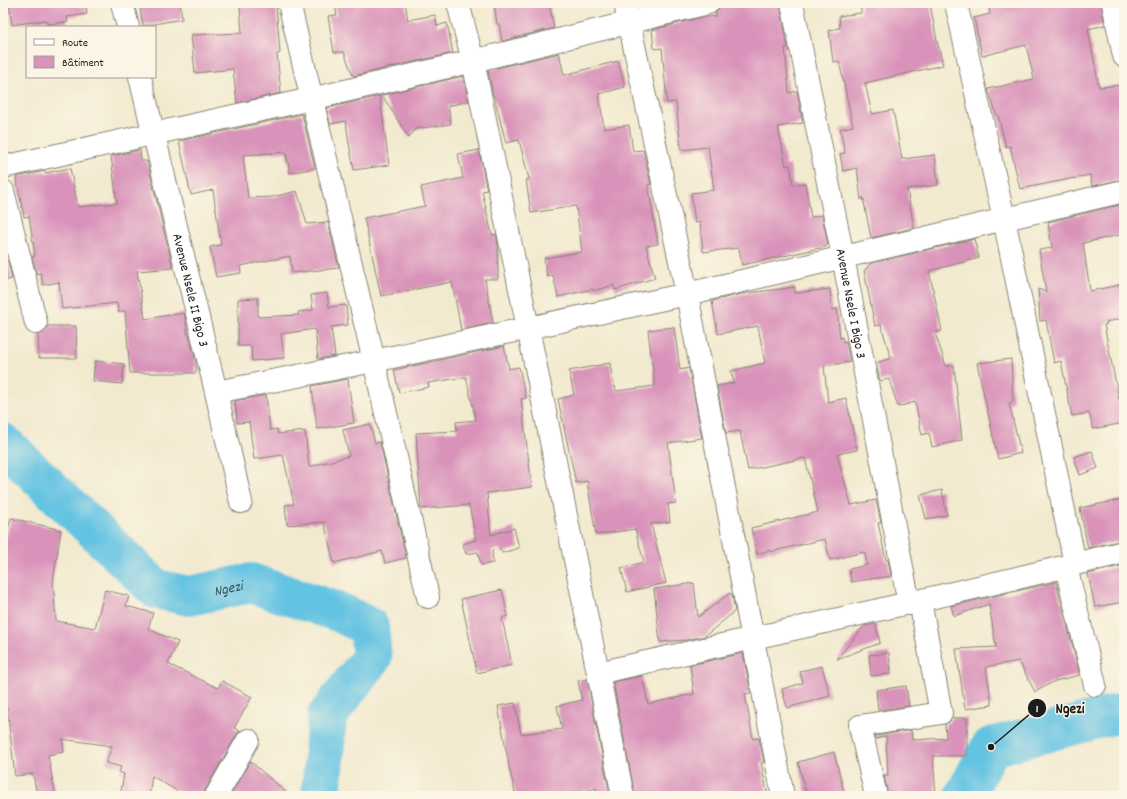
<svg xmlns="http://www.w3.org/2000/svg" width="1127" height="799" viewBox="0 0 1127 799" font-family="Dekko,sans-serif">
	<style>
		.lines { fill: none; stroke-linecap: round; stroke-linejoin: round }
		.river { stroke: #64c3e2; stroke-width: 40 }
		.building { fill: #d993ba }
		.minor-casing { stroke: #878376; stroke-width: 24 }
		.minor { stroke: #fff; stroke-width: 22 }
		.labels { text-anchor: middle; stroke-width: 3; stroke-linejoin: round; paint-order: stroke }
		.street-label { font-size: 14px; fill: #1c1c1c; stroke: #fcf5e5 }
		.water-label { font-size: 15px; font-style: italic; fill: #355661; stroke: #fcf5e5 }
		.leader { fill: none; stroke: #1c1c1c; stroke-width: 1.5 }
		.callout-dot { fill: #1c1c1c; stroke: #fcf5e5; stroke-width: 1.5 }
		.mark-label { font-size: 12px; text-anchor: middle; font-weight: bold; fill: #fff }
		.callout-label { font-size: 15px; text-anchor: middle; font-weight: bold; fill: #1c1c1c; stroke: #fcf5e5; stroke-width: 3; stroke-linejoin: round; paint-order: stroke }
	</style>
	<rect width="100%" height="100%" fill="#fcf5e5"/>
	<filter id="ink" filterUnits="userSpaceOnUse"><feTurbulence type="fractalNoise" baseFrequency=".025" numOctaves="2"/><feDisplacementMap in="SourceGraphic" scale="8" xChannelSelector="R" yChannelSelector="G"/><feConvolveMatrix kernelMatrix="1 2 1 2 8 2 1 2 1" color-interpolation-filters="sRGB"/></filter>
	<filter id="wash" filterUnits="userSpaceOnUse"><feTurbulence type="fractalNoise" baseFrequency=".012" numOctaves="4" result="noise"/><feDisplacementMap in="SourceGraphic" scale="16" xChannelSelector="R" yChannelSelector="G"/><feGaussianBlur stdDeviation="0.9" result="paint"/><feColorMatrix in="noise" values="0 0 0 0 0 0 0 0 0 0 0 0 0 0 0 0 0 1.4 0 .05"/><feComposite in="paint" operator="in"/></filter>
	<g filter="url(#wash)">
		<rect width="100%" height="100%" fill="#f2eacf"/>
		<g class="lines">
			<g class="river">
				<path id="s1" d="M3,443L156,589L189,596L251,583L341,613L369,627L372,657L327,716L321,796"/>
				<polyline points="964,796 991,747 1124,712"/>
			</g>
		</g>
		<g id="blocks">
			<g class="building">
				<polygon points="9,3 86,3 87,14 67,17 68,22 47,24 46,20 12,25"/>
				<polygon points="139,3 180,3 182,19 143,26"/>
				<polygon points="347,3 405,3 408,20 435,15 437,26 447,23 453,53 353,76 344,52 334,52 328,16 337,15 335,5"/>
				<polygon points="494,3 549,3 554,28 502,41 499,24 497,24"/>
				<polygon points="720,3 780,3 788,48 785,48 789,93 797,91 803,123 778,127 786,166 790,165 793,185 805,183 811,217 822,215 828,244 825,247 742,265 739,248 703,252 700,222 695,223 691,193 714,190 708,147 681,150 676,102 667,103 662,48 654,49 652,30 698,18 716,16 716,12 720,7"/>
				<polygon points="861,3 930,3 937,41 943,65 865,83 872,114 893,110 902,159 935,155 938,185 907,189 914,228 871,238 863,197 861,200 857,168 843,171 840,154 845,153 840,129 853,126 839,61 833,62 829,30 840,28 839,16 861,13"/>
				<polygon points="988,3 1101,3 1105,25 1088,29 1099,87 1121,85 1124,108 1124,179 1092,186 1090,175 1020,189 1010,146 1006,147 998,115 997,116 988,89 1034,79 1026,45 982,56 974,18 990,14"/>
				<polygon points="276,4 280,53 277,54 281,93 237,103 233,69 195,73 191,35 242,33 240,7"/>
				<polygon points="559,53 564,75 618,61 625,87 599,94 604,129 629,125 633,151 643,150 651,184 648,185 658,244 646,246 655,278 615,290 614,285 593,291 593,289 558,297 553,275 547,277 544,258 582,252 576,206 531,213 526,180 529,179 519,140 506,143 494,96 493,96 488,70"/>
				<polygon points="463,76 469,101 448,106 451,124 415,129 409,138 382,95"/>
				<polygon points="380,96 389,165 354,170 348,138 346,121 330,124 327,108"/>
				<polygon points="302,114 315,168 290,173 286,152 243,155 248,198 272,197 297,191 307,224 328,222 339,268 292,273 290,256 240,266 241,273 216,277 210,247 221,245 213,190 191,195 179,141"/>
				<polygon points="140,150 141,161 147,161 173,268 137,271 145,319 184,313 188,335 189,335 196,363 196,373 130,373 125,311 118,312 117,303 62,309 59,282 43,285 41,273 37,274 32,257 35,256 29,216 24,217 16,177 45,171 45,173 70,168 78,207 117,203 111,156"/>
				<polygon points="479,150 487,190 482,191 492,235 496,234 498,245 498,279 485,279 493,323 461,330 452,282 381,296 364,218 425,206 421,187 463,178 458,154"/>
				<polygon points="1119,205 1124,229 1124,234 1083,243 1090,291 1124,284 1124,318 1106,322 1107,324 1104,325 1119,399 1124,399 1124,423 1093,429 1089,413 1072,416 1061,361 1054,363 1046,320 1040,321 1038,289 1046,292 1039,250 1052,248 1048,222"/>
				<polygon points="974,239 979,258 929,271 942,331 935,333 946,366 954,365 962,440 932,447 929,433 922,435 915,402 898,407 889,379 880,381 876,363 891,358 881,325 875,326 864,271 871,263"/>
				<polygon points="8,261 12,279 3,281 3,262"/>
				<polygon points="795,287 795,293 830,289 832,310 837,309 840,338 842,337 843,342 846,341 850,362 824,366 828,402 846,398 857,450 837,454 851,505 876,500 881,523 878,523 886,560 888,560 891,576 851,582 849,569 867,565 865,552 830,560 825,539 770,552 770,550 757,554 751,528 818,512 805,458 748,470 740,431 726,433 717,386 734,383 731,371 765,363 758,326 718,334 712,301 741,294"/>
				<polygon points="327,293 329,307 346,305 348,325 331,327 335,356 318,359 315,329 281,334 284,358 252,361 251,346 238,346 238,299 258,298 258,317 299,315 298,312 313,310 311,295"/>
				<polygon points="48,326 76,326 77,358 39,358 38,335 44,332"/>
				<polygon points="674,327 680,370 689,368 702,438 668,443 676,503 668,504 670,522 651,524 666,583 627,592 621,568 644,562 635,529 596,535 587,481 576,483 558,399 574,395 569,371 610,363 614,387 615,386 616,391 655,386 648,330"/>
				<polygon points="504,346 509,369 519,367 526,398 521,399 532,487 487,493 491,535 514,528 519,548 502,553 500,549 492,550 493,563 481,565 478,552 466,554 463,544 476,540 469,505 421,509 416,433 457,431 456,422 476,420 466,377 428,383 429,387 399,393 394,370"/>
				<polygon points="1011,359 1013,402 1009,403 1021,453 998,459 977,363"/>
				<polygon points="95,361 124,364 122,384 93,381"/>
				<polygon points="348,379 354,423 317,429 312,386"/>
				<polygon points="266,395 270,430 277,429 278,434 305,431 309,467 349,456 343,430 370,424 375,443 380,442 406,558 385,563 382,551 334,563 324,522 287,525 285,505 294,504 283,455 254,459 249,422 237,423 235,401"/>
				<polygon points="1092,451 1098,468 1080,475 1074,457"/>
				<polygon points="942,490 947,515 926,519 920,495"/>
				<polygon points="1124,499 1124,540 1088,548 1080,508"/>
				<polygon points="11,518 61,530 53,581 56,621 95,628 105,590 129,596 126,606 153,613 148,629 178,642 168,664 218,688 222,681 252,697 234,728 240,731 237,734 205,790 204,796 185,796 152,776 149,796 120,796 124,774 119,772 121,767 106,763 112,746 62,739 64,752 48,755 55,793 37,796 33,774 15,776 7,708 3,708 3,549"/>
				<polygon points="1124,565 1124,602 1095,607 1088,574"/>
				<polygon points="1056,582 1080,675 1055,681 1035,692 1019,661 986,667 992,705 965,709 956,649 996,647 989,604 954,616 951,606"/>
				<polygon points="694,583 698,617 730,593 732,595 735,611 705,636 687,640 660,642 654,589"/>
				<polygon points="502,590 508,616 502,618 512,665 477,673 461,599"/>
				<polygon points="876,624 880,643 837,659 864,626"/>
				<polygon points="743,653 751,693 745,694 753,739 759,738 764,762 761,763 768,796 635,796 613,682 642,676 648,704 694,694 690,665"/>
				<polygon points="889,653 891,674 871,676 869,655"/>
				<polygon points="822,666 830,696 787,708 782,689 803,683 800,671"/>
				<polygon points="587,679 610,796 597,796 596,788 563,796 516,796 510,771 498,706 515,703 521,734 562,729 557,706 582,700 578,681"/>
				<polygon points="906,686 909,706 878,710 876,690"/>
				<polygon points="952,718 967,718 967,756 933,756 936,796 888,796 884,775 888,775 886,736 876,739 875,736 911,730 912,740 946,738 945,724 949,722"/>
				<polygon points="834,752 845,796 807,796 798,762"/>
				<polygon points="250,761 290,796 230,796"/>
			</g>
		</g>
	</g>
	<g filter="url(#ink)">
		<use href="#blocks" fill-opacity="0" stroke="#878376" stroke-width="1"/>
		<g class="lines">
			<g class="minor-casing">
				<g id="minor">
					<polyline points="122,3 128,27"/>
					<polyline points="289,3 374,361 428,597"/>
					<polyline points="458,3 473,61 528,328 623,796"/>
					<polyline points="625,3 687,294 783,796"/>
					<path id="s2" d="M792,3L843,257L909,604"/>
					<polyline points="956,3 1004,219 1075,564"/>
					<polyline points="1113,3 1124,56"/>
					<path id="s3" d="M140,77L216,392L241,502"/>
					<polyline points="3,167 311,99 473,61 708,3"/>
					<polyline points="3,191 36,323"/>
					<polyline points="216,392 374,361 687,294 1124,191"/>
					<polyline points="1066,567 1095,685"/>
					<path d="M598,673C773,633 949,596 1124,552"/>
					<polyline points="216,796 248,740"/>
					<polyline points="876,796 860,726 941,713 920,601"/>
				</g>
			</g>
			<use href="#minor" class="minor"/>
		</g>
	</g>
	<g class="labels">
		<g class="street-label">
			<text dy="5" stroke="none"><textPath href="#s3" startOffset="219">Avenue Nsele II Bigo 3</textPath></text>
			<text dy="5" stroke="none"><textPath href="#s2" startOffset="306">Avenue Nsele I Bigo 3</textPath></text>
		</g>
		<g class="water-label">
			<text dy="5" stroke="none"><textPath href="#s1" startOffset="285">Ngezi</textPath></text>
		</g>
	</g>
	<path class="leader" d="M991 747L1037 708"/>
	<g class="callout-dot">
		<circle cx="991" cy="747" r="4"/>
		<circle cx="1037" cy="708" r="10"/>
	</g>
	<g class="mark-label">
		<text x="1037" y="712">1</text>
	</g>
	<g class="callout-label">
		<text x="1070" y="713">Ngezi</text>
	</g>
	<rect width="1127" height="799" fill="none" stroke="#fcf5e5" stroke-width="16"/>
	<rect x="26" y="26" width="130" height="52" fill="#fcf5e5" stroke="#a29e95"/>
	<rect x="34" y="39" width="20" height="6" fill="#ffffff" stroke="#a29e95"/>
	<text x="62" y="46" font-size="12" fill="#1c1c1c">Route</text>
	<rect x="34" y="56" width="20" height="12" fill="#d993ba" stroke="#a29e95"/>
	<text x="62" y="66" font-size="12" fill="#1c1c1c">Bâtiment</text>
</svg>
